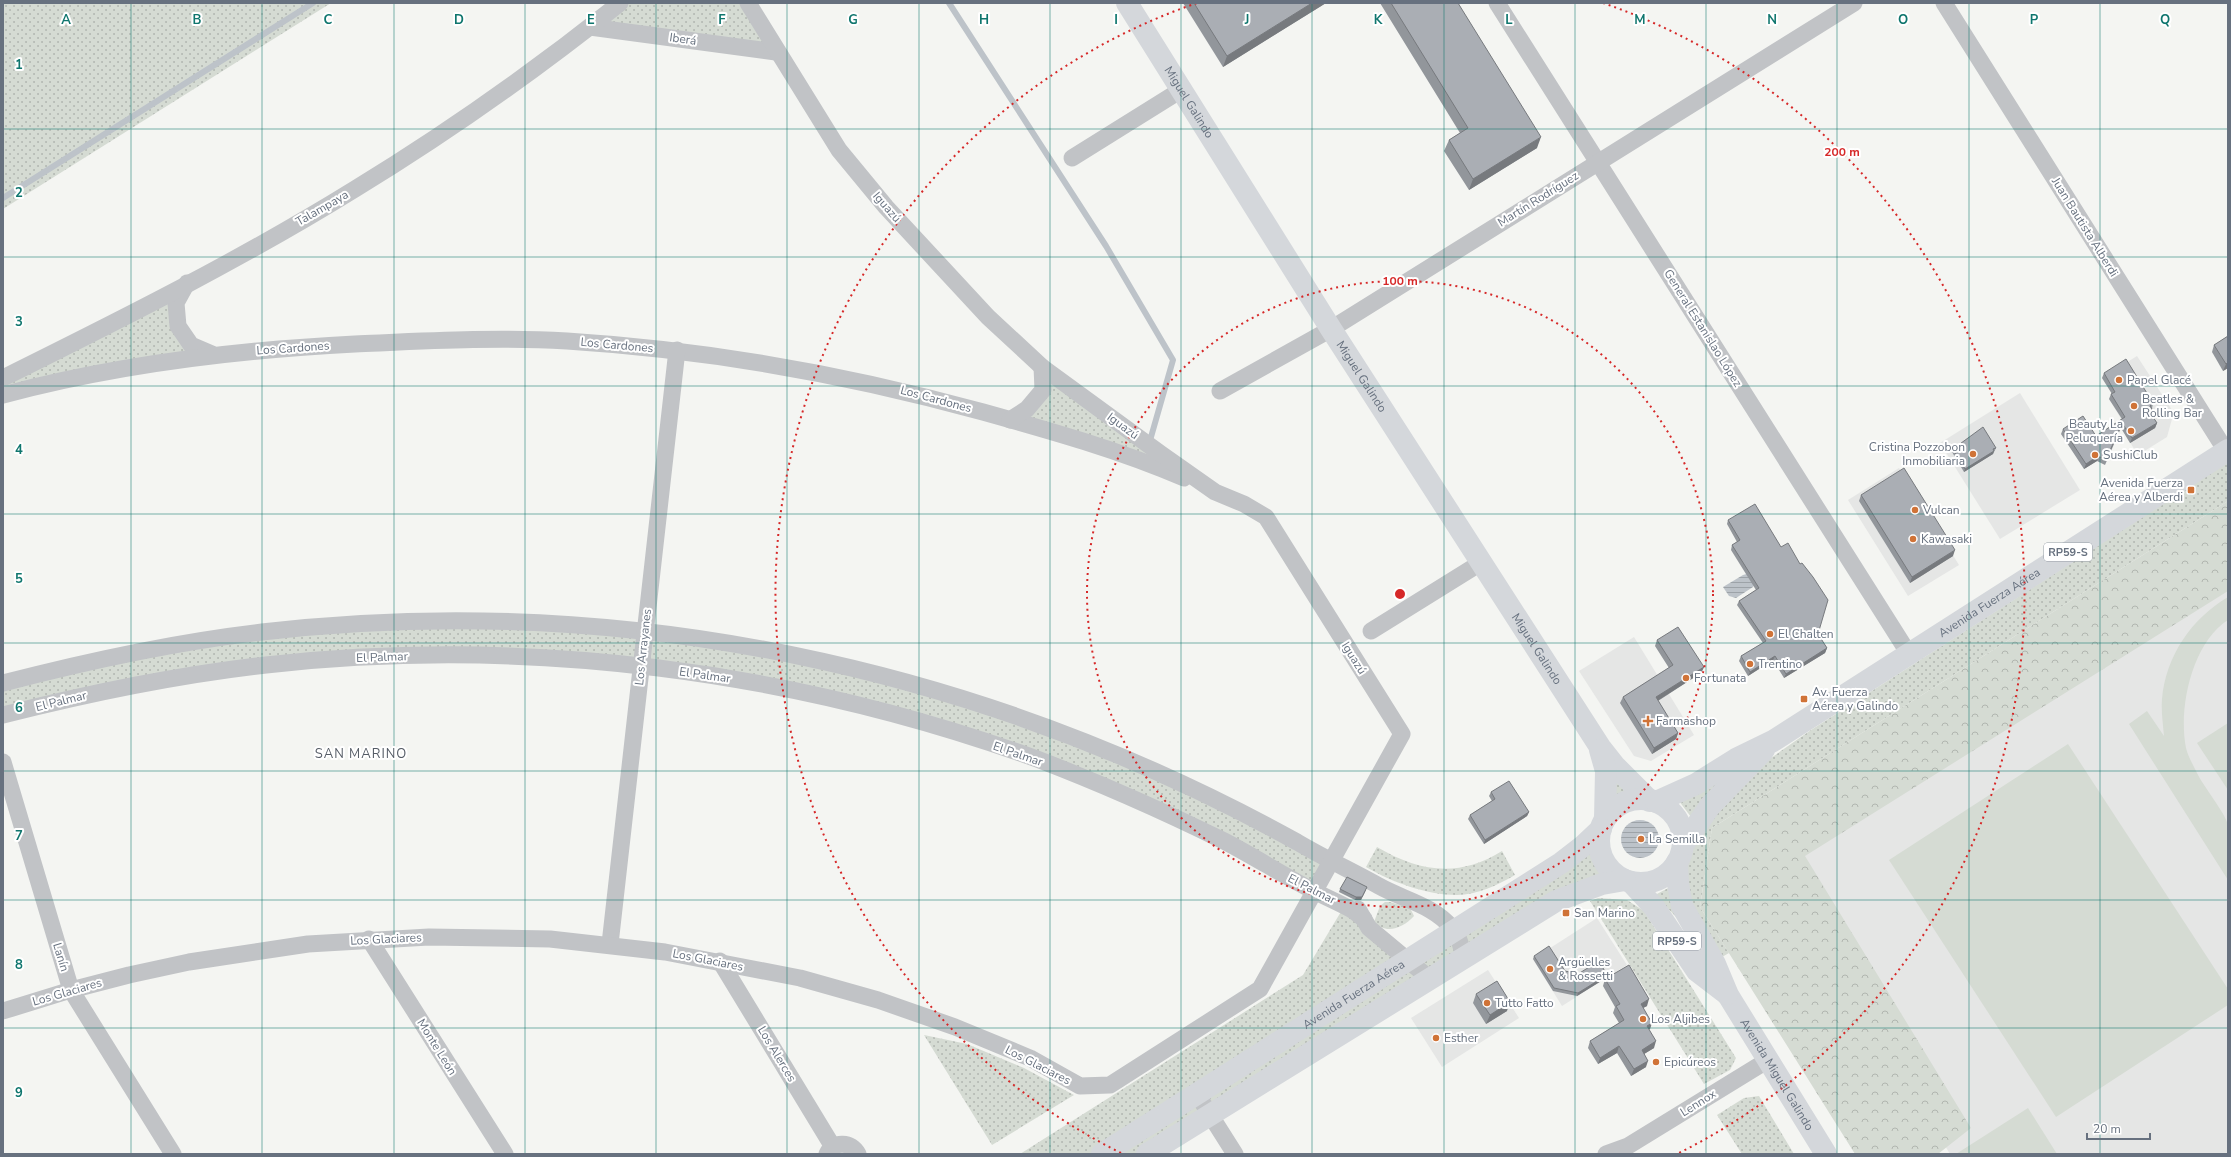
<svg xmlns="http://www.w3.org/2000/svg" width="2231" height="1157" viewBox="0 0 2231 1157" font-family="'Nunito Sans',sans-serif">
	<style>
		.built { fill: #e5e6e5 }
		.grass { fill: url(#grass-dots) }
		.forest { fill: url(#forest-crowns) }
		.pitch { fill: #d5dbd3 }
		.water { fill: url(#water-rules) }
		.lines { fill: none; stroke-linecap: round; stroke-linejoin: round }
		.stream { stroke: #bdc3c9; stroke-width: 6 }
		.minor { stroke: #c1c3c6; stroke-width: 17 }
		.secondary { stroke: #d4d7db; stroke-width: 22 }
		.primary { stroke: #d4d7db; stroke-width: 22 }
		.wall { fill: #92969b }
		.shaded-wall { fill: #777a7e }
		.building { fill: #aaaeb4; stroke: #777a7e }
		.grid { fill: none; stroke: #0f766e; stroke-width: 1; stroke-opacity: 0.55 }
		.ring { fill: none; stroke: #d62828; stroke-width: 2; stroke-dasharray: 2 4 }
		.poi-dot { fill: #d07337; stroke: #fff; stroke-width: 1.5 }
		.labels { text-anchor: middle; stroke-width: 4; stroke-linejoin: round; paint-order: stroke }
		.shield { fill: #fff; stroke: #959ca5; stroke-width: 1 }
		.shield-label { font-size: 11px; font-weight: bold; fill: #67717f }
		.street-label { font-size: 12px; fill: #67717f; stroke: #fff }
		.poi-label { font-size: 12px; fill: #67717f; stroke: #fff; text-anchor: start }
		.neighbourhood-label { font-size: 13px; letter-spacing: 1px; fill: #545b65; stroke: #fff }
		.grid-label { font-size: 13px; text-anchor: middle; font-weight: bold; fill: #0f766e; stroke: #fff; stroke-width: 4; stroke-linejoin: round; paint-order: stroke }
		.centre { fill: #d62828; stroke: #fff; stroke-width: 2 }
		.ring-label { font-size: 12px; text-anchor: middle; font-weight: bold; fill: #d62828; stroke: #fff; stroke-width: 4; stroke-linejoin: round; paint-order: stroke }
	</style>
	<defs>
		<pattern id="grass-dots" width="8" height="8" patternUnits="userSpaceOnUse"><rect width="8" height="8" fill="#d5dbd3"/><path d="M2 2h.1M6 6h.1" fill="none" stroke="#b1b6b0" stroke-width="1.8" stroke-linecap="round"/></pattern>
		<pattern id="forest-crowns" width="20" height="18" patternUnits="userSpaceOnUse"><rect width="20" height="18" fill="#d5dbd3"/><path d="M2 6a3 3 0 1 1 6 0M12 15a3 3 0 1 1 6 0" fill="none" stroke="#b1b6b0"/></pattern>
		<pattern id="water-rules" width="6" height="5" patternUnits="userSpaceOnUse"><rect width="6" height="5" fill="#bdc3c9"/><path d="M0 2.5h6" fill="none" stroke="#9da3a8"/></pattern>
	</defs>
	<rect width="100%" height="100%" fill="#f4f5f2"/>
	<g class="built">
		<polygon points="2137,356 2172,410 2172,419 2167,437 2138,455 2119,425 2123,422 2109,399 2114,396 2102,378"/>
		<polygon points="2020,393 2080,490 2000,539 1940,443"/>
		<polygon points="1899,468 1959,565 1908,596 1848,500"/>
		<polygon points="2228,575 2228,1154 1950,1154 1771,861"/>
		<polygon points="1634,637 1694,735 1651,761 1634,756 1579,671"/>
		<polygon points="1597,918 1627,965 1562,1006 1533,959"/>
		<polygon points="1488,970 1519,1018 1442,1067 1411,1018"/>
	</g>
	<g class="grass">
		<polygon points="3,3 331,3 3,209"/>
		<polygon points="620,3 748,3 776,52 590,27"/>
		<polygon points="187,283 178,326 212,354 3,395 3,378"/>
		<polygon points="1042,367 1215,492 1010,420 1027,409"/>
		<polygon points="2228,462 2228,501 1712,828 1700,907 1729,953 1715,961 1684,885 1686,864 1694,838 1771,758 1811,730"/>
		<polygon points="454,621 747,646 1049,727 1330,861 1314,891 1133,798 843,701 548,657 266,665 3,715 3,683 169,645"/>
		<polygon points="1738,762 1691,817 1679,801"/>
		<polygon points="1612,778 1631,796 1611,805"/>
		<path d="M1599,841C1601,855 1605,864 1615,874L1602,884L1147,1154H1020L1303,975L1342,910L1409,960Z"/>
		<path d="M1377,847C1419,872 1459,878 1502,851L1515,875C1498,885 1477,895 1457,895C1426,895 1392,882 1366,867Z"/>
		<polygon points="1674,885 1677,918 1655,895"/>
		<polygon points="1598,898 1627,900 1644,911 1736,1058 1730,1070 1704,1084 1590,901"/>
		<path d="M1385,902H1390L1410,908L1414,916C1403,928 1386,935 1374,922L1380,906Z"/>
		<polygon points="924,1035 967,1044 1024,1068 1074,1095 992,1145"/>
		<polygon points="1759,1096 1794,1154 1742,1154 1717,1115 1744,1098"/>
	</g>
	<polygon class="forest" points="2228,501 2228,591 1805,856 1971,1128 1938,1154 1855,1154 1700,907 1712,828"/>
	<g class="pitch">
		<path d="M2228,597V620C2192,643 2178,708 2186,748C2188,756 2193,765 2197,773C2203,786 2226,814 2228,825C2231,841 2228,864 2228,880L2129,724L2147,711L2164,736C2163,724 2161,711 2162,699C2166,656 2191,619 2228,597Z"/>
		<polygon points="2228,723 2228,790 2197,743"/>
		<polygon points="2068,744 2228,989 2228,1005 2056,1117 1889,860"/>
		<polygon points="2028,1108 2057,1154 1956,1154"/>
	</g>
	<g class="water">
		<polygon points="1750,573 1755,583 1753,587 1736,598 1729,596 1723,587 1743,575"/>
		<circle cx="1640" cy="839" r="19"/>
	</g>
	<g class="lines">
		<g class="stream">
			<polyline points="949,3 1106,246 1173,360 1149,444"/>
			<polyline points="3,198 313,3"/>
		</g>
		<g class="minor">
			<polyline points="1497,3 1909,654"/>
			<polyline points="1944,3 2226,451"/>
			<polyline points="590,27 776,52"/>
			<polyline points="1072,158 1181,90"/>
			<polyline points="187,283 176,303 178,326 191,345 212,354"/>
			<path d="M3,378C122,319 242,259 355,189C447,133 536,70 620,3"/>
			<polyline points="1220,391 1331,329 1854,3"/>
			<path d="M3,395C118,364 236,350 355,344C426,341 496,337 567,341C710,350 845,374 983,412C1051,431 1119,450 1184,478"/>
			<polyline points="1010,420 1027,409 1043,390 1042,367"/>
			<polyline points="1371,631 1482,562"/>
			<path d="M3,683C88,661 174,642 262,632C622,590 981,667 1297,842C1324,858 1352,871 1379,886C1404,900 1433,905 1452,928C1459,935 1461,947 1464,956"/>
			<path d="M3,715C90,693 177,675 266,665C526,636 791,670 1037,759C1100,783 1163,811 1224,841C1253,856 1281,874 1310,889C1325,897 1340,903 1354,911L1364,919"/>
			<polyline points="3,762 71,990 173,1154"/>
			<polyline points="1358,909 1369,928 1429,978"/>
			<polyline points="369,939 505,1154"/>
			<polyline points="610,944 677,350"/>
			<polyline points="720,961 833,1147"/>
			<polyline points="3,1011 71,990 129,975 189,962 308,944 429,937 550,939 665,952 800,978 878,1000 955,1027 1030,1058 1080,1086 1110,1085 1260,989 1402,734 1266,517 1244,504 1215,492 1161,454 1042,367 988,317 886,207 839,150 748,3"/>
			<polyline points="1197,1094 1235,1154"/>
			<path d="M827,1154C834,1140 851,1142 858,1154"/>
			<polyline points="1606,1154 1628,1146 1768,1060"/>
		</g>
		<g class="secondary">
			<path id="s1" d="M1127,3L1331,329L1600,747L1615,766L1650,801"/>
			<polyline points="1600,750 1606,771 1605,819"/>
		</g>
		<g class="primary">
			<circle cx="1641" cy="841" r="42"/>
			<path id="s2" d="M1656,802L1696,784L1736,759L1773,741L2228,450"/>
			<polyline points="1683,845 1710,806 1764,750"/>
			<path id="s3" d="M1677,862L1678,884L1682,906L1715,964L1728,995L1826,1154"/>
			<polyline points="1631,882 1654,907 1697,971 1727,994"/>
			<path id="s4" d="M1102,1154L1561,863L1583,846L1601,829"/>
			<polyline points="1147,1154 1556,901 1602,884 1625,880"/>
		</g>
	</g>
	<g class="wall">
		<polygon points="1183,3 1326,3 1223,67"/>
		<polygon points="1380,3 1458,3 1537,148 1469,190 1444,151 1449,140 1460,133"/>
		<polygon points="2228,336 2228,368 2223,371 2212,352 2214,345"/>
		<polygon points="2104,373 2153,403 2151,414 2157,423 2155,428 2130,443 2121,428 2105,465 2097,461 2084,469 2061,434 2063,429 2096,436 2122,419 2109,399 2111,394 2112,394 2102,378"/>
		<polygon points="1996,448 1993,454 1964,472 1952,452 1953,449"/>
		<polygon points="1861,495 1953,556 1910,583 1859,501"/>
		<polygon points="1728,520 1818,634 1827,648 1825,653 1784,678 1773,660 1748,676 1739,661 1741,656 1763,643 1737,605 1739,601 1756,590 1731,550 1732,545 1737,542 1727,524"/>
		<polygon points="1657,640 1704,667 1701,673 1658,701 1678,733 1676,739 1652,754 1620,703 1623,697 1669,668 1655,646"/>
		<polygon points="1491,792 1529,812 1527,816 1484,844 1468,819 1470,815 1492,801 1489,796"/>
		<polygon points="1340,889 1366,890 1361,900 1355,900 1339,892"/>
		<polygon points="1534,956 1565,971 1578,974 1606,978 1577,996 1553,991 1533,959"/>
		<polygon points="1605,979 1647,1006 1643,1008 1652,1023 1649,1030 1654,1048 1644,1054 1646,1067 1631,1076 1617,1053 1598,1064 1588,1048 1590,1041 1619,1023 1613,1013 1615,1007 1603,986"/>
		<polygon points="1476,994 1507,1011 1486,1024 1473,1003"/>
	</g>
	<g class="shaded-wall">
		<polygon points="1312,3 1326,3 1223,67 1227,56"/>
		<polygon points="1541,137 1537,148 1469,190 1473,179"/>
		<polygon points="2228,362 2228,368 2223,371 2226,364"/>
		<polygon points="2157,423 2155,428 2130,443 2132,438"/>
		<polygon points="1994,451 1993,454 1964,472 1965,469"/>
		<polygon points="2098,456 2097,461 2084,469 2086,464"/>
		<polygon points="1955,550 1953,556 1910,583 1912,577"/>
		<polygon points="1827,648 1825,653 1784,678 1786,674"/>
		<polygon points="1775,656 1773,660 1748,676 1750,672"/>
		<polygon points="1704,667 1701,673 1654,703 1656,697"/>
		<polygon points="1678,733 1676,739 1652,754 1654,748"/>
		<polygon points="1529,812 1527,816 1484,844 1485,840"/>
		<polygon points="1367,887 1361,900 1355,900 1356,897"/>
		<polygon points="1607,975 1606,978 1577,996 1578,993"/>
		<polygon points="1649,999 1647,1006 1639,1010 1641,1004"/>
		<polygon points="1510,1002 1507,1011 1486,1024 1490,1015"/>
		<polygon points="1652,1023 1650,1029 1644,1032 1647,1026"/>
		<polygon points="1656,1041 1654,1048 1639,1057 1642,1050"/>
		<polygon points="1619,1046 1617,1053 1598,1064 1600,1058"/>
		<polygon points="1648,1061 1646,1067 1631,1076 1634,1069"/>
	</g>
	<g class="building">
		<polygon points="1194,3 1312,3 1227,56"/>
		<polygon points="1391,3 1458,3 1541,137 1473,179 1449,140 1468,128"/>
		<polygon points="2228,336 2228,362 2226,364 2214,345"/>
		<polygon points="2126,359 2153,403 2150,406 2152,409 2149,411 2157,423 2132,438 2122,423 2106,460 2098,456 2086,464 2063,429 2083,416 2096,436 2125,417 2111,394 2115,392 2104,373"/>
		<polygon points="1983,427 1996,448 1993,449 1994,451 1965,469 1953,449"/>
		<polygon points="1904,468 1955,550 1912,577 1861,495"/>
		<polygon points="1755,504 1781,547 1788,543 1800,564 1802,563 1813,577 1828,600 1818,634 1827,648 1786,674 1775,656 1750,672 1741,656 1766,641 1739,601 1759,588 1732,545 1740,540 1728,520"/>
		<polygon points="1678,627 1704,667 1656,697 1678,733 1654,748 1623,697 1673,665 1657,640"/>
		<polygon points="1509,781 1529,812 1485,840 1470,815 1495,799 1491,792"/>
		<polygon points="1347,877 1367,887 1362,897 1356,897 1340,889"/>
		<polygon points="1549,946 1565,971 1578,974 1599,961 1607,975 1578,993 1554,988 1534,956"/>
		<polygon points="1629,965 1649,999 1641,1004 1652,1023 1647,1026 1656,1041 1642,1050 1648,1061 1634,1069 1619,1046 1600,1058 1590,1041 1624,1020 1616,1006 1620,1004 1605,979"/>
		<polygon points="1497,981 1510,1002 1490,1015 1476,994"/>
	</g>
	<path class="grid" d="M131,3V1154M262,3V1154M394,3V1154M525,3V1154M656,3V1154M787,3V1154M919,3V1154M1050,3V1154M1181,3V1154M1312,3V1154M1444,3V1154M1575,3V1154M1706,3V1154M1837,3V1154M1969,3V1154M2100,3V1154M3,129H2228M3,257H2228M3,386H2228M3,514H2228M3,643H2228M3,771H2228M3,900H2228M3,1028H2228"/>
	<g class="ring">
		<circle cx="1400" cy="594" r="313"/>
		<path d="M1121 1153A625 625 0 0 1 1197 3M1603 3A625 625 0 0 1 1679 1153"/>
	</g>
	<g class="poi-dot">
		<circle cx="2119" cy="380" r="4"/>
		<circle cx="2134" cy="406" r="4"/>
		<circle cx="2131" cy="431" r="4"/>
		<circle cx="1973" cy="454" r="4"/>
		<circle cx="2095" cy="455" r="4"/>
		<rect x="2187" y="486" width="8" height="8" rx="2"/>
		<circle cx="1915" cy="510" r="4"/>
		<circle cx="1913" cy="539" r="4"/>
		<circle cx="1770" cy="634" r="4"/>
		<circle cx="1750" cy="664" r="4"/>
		<circle cx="1686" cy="678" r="4"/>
		<rect x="1800" y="695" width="8" height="8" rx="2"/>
		<path d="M1646 715h4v4h4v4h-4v4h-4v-4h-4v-4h4z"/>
		<circle cx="1641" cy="839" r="4"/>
		<rect x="1562" y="909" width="8" height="8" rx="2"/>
		<circle cx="1550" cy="969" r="4"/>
		<circle cx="1487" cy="1003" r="4"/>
		<circle cx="1643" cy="1019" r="4"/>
		<circle cx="1436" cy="1038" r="4"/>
		<circle cx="1656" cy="1062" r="4"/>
	</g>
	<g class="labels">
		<g class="shield">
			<rect x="2044" y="543" width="48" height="18" rx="3"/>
			<rect x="1653" y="932" width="48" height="18" rx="3"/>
		</g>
		<g class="shield-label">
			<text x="2068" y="556">RP59-S</text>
			<text x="1677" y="945">RP59-S</text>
		</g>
		<g class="street-label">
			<text transform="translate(683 39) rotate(8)" y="4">Iberá</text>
			<text dy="4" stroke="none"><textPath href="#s1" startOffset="117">Miguel Galindo</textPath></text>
			<text transform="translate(1538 199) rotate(-32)" y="4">Martín Rodríguez</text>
			<text transform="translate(887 207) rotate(49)" y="4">Iguazú</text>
			<text transform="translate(322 208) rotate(-30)" y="4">Talampaya</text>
			<text transform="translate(2085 227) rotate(58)" y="4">Juan Bautista Alberdi</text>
			<text transform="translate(1703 328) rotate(58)" y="4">General Estanislao López</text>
			<text transform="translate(617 345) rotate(5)" y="4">Los Cardones</text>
			<text transform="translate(293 348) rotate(-4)" y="4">Los Cardones</text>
			<text dy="4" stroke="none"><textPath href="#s1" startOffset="441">Miguel Galindo</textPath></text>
			<text transform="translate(936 399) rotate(15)" y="4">Los Cardones</text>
			<text transform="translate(1123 426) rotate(36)" y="4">Iguazú</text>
			<text dy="4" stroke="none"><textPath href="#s2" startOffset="389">Avenida Fuerza Aérea</textPath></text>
			<text transform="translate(643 647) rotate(-84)" y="4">Los Arrayanes</text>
			<text dy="4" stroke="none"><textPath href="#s1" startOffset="765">Miguel Galindo</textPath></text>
			<text transform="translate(382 657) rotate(-2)" y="4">El Palmar</text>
			<text transform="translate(1354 658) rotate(58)" y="4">Iguazú</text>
			<text transform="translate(705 675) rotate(8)" y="4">El Palmar</text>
			<text transform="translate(61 701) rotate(-14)" y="4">El Palmar</text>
			<text transform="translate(1018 754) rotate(19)" y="4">El Palmar</text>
			<text transform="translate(1312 889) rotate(27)" y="4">El Palmar</text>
			<text transform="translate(386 939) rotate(-3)" y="4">Los Glaciares</text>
			<text transform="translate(61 957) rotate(73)" y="4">Lanín</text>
			<text transform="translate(708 960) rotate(11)" y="4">Los Glaciares</text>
			<text transform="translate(67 992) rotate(-16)" y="4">Los Glaciares</text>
			<text dy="4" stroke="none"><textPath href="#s4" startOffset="298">Avenida Fuerza Aérea</textPath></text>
			<text transform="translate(437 1047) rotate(58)" y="4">Monte León</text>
			<text transform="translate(777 1054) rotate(59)" y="4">Los Alerces</text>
			<text transform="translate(1038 1065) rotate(27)" y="4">Los Glaciares</text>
			<text dy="4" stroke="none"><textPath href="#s3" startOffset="238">Avenida Miguel Galindo</textPath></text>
			<text transform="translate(1698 1103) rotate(-32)" y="4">Lennox</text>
		</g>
		<g class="poi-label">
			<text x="2127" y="384">Papel Glacé</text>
			<text x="2142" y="403">Beatles &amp;<tspan x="2142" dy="14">Rolling Bar</tspan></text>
			<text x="2123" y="428" text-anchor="end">Beauty La<tspan x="2123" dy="14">Peluquería</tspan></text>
			<text x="1965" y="451" text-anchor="end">Cristina Pozzobon<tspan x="1965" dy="14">Inmobiliaria</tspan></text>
			<text x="2103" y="459">SushiClub</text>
			<text x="2183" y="487" text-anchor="end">Avenida Fuerza<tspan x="2183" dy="14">Aérea y Alberdi</tspan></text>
			<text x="1923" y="514">Vulcan</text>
			<text x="1921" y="543">Kawasaki</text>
			<text x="1778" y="638">El Chalten</text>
			<text x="1758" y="668">Trentino</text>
			<text x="1694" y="682">Fortunata</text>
			<text x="1812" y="696">Av. Fuerza<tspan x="1812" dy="14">Aérea y Galindo</tspan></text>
			<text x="1656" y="725">Farmashop</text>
			<text x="1649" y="843">La Semilla</text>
			<text x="1574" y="917">San Marino</text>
			<text x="1558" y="966">Argüelles<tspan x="1558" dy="14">&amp; Rossetti</tspan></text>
			<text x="1495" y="1007">Tutto Fatto</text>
			<text x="1651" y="1023">Los Aljibes</text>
			<text x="1444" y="1042">Esther</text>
			<text x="1664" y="1066">Epicúreos</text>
		</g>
		<g class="neighbourhood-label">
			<text x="361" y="758">SAN MARINO</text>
		</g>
	</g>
	<g class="grid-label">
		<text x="66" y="24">A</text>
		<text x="197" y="24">B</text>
		<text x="328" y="24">C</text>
		<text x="459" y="24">D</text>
		<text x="591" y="24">E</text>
		<text x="722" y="24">F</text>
		<text x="853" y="24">G</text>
		<text x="984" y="24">H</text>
		<text x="1116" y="24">I</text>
		<text x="1247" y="24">J</text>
		<text x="1378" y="24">K</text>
		<text x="1509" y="24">L</text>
		<text x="1640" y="24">M</text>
		<text x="1772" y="24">N</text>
		<text x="1903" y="24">O</text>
		<text x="2034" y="24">P</text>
		<text x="2165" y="24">Q</text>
		<text x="19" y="69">1</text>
		<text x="19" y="197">2</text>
		<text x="19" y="326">3</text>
		<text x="19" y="454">4</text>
		<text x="19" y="583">5</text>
		<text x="19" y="712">6</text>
		<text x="19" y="840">7</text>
		<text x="19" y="969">8</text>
		<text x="19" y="1097">9</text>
	</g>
	<circle cx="1400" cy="594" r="6" class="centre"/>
	<g class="ring-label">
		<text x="1842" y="156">200 m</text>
		<text x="1400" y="285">100 m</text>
	</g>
	<rect width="2231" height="1157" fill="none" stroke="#67717f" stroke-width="8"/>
	<path d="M2087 1133v6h63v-6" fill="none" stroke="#67717f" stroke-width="2"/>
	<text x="2093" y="1133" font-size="12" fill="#67717f" stroke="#ffffff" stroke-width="3" paint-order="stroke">20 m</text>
</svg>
